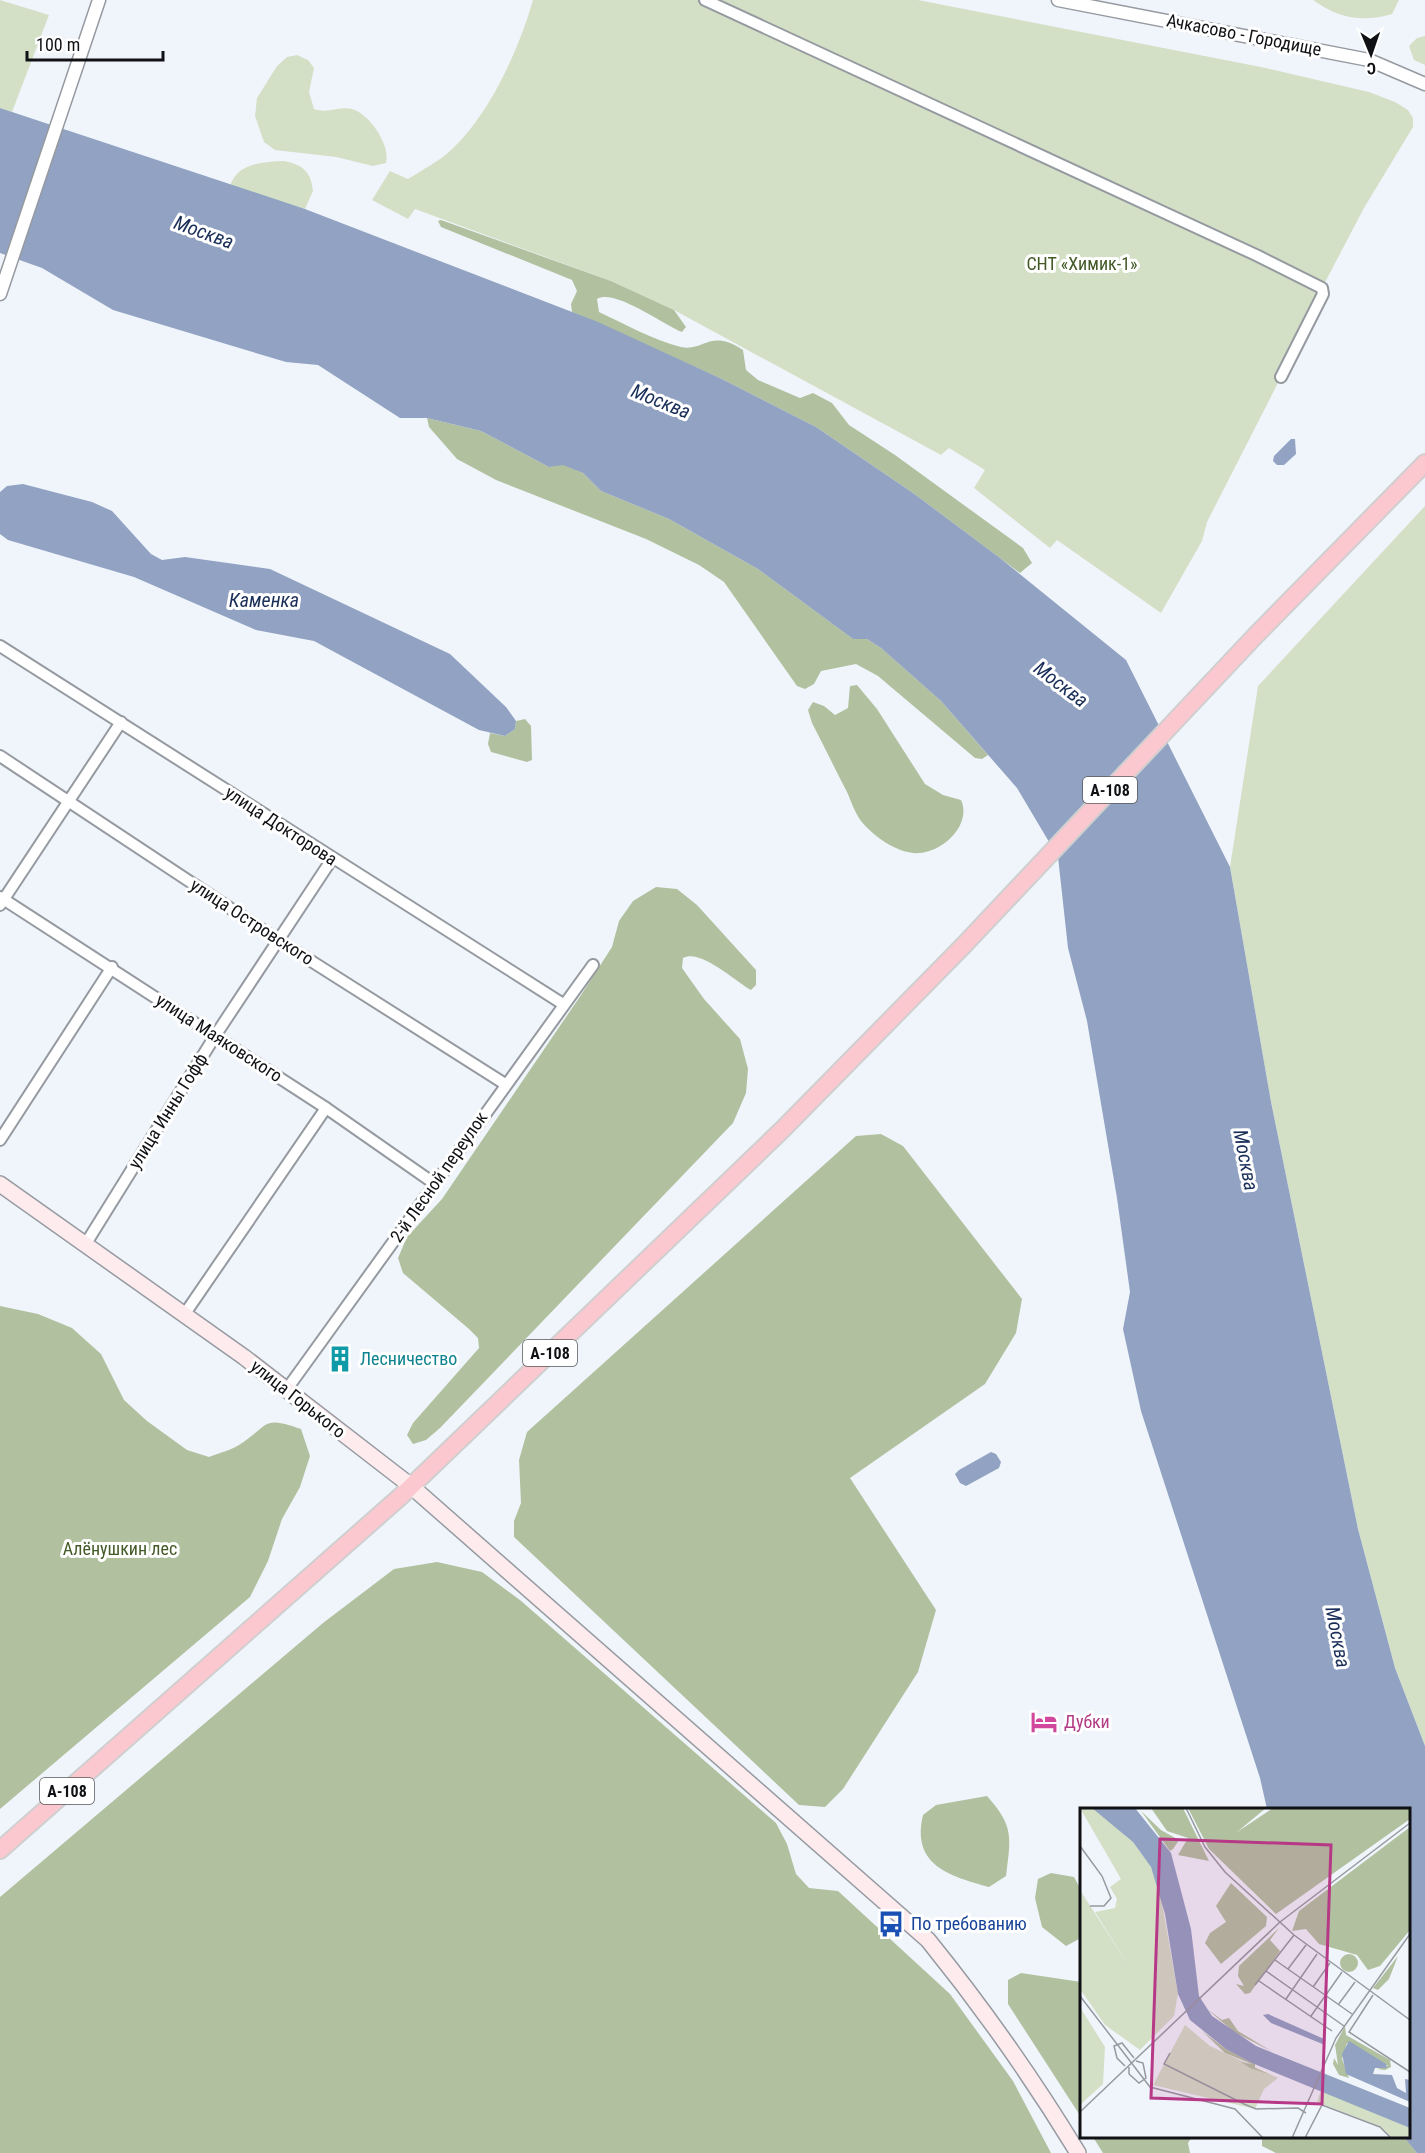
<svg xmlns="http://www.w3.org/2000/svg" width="1425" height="2153" viewBox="0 0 1425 2153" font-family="'Roboto Condensed',sans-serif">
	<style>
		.green { fill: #d3e0c6 }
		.forest { fill: #b1c19f }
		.water { fill: #91a2c2 }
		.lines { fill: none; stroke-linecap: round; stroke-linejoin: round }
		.minor-casing { stroke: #959aa1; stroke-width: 14 }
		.tertiary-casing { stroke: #959aa1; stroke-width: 15 }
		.secondary-casing { stroke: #959aa1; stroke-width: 18 }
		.trunk-casing { stroke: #cfcfd0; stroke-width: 20 }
		.minor { stroke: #fff; stroke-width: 10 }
		.tertiary { stroke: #fff; stroke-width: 12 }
		.secondary { stroke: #feebed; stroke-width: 15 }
		.trunk { stroke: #fcc8cf; stroke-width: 16 }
		.labels { text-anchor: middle; stroke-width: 6; stroke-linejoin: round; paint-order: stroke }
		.shield { fill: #fff; stroke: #58585a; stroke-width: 1.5 }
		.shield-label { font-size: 16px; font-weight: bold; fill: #101114 }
		.street-label { font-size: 18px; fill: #101114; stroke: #fff }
		.park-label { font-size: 18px; fill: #435926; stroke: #fff }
		.culture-label { font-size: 18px; fill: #0d838f; stroke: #fff; text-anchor: start }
		.hotel-label { font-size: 18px; fill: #b23c85; stroke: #fff; text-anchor: start }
		.transit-label { font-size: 18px; fill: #164399; stroke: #fff; text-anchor: start }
		.water-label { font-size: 20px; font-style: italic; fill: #192e58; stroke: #fff }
		.inset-road { fill: none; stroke: #969a9f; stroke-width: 1.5 }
		.view { fill: #b73886; fill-opacity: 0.15; stroke: #b73886; stroke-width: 3 }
		.inset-edge { fill: none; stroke: #101114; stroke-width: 3 }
	</style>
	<rect width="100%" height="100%" fill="#f0f5fc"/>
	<g class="green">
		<polygon points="0,0 49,15 12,112 0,108"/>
		<path d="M533,0H918L1261,67L1369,92L1395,102L1408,110L1413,118V127L1364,208L1322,288L1281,377L1207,522L1202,541L1161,613L1057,540L1050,548L974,488L985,470L949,448L941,455L674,310L611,281L415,209L408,219L372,200L390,171L408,179C422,170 438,162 450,151C489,116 519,49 533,0Z"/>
		<path d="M1313,0H1399L1392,14C1362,23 1338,18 1313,0Z"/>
		<polygon points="1425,36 1425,65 1414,60 1409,46 1417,38"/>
		<path d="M297,55L308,60L314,68L309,92L314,109C327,114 339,106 352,109C370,114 391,146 386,163L373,166L336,157L275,150L264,142L255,116L257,98L277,66L287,57Z"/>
		<path d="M283,161C302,164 311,171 313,191L305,209L230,186C237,163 262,162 283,161Z"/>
		<polygon points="1425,506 1425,1746 1395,1668 1358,1529 1271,1102 1230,867 1258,686"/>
	</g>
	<g class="forest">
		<path d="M441,220L611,281L674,310L686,327L682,332C664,325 614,288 597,299L599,312C625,324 653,340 681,347C704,352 710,328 743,350L746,370L758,380L800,398L813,393L832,403L849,425L895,455L1023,548L1032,563L1020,573L913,493L816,427L724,380L572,312L571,304L577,291L572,280L441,227L438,221Z"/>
		<polygon points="427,418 481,431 549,467 563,464 583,473 601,491 669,519 758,569 853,639 867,639 881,648 941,701 988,755 982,759 975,758 878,676 856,664 821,671 814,684 805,689 797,686 724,582 699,565 646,539 496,480 457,459 429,427"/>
		<path d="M857,685L877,709L925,784L943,795L961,800C972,824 944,851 920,853C899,855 873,836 861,821C855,813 851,801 847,792C835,769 824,746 812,723L808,710L813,702L824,706L835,715L848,708L850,686Z"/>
		<polygon points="525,719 531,726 532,760 527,762 491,752 488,744 490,733 505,736 515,729 516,721"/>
		<path d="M656,887L677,889L697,905L756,970V985L751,990C735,981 700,948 683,958L682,968L704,999L740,1039L748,1069L746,1093L733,1123L440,1428L426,1440L413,1444L407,1435L413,1423L479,1348L478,1338L469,1329L403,1273L398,1258L407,1237L442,1199L581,995L612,947L619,921L633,901Z"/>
		<polygon points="881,1134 903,1146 1022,1299 1016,1333 985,1384 850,1478 936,1610 918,1672 843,1789 825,1807 799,1805 514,1537 514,1521 521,1503 519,1460 527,1432 856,1136"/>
		<path d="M0,1306L38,1314L72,1328L101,1354L124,1400L147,1421L187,1450L209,1457C219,1453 231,1450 239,1445C270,1425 261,1415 301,1429L310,1456L300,1487L282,1519L268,1561L250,1597L0,1809Z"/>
		<polygon points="437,1562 482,1572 520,1600 776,1823 787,1844 796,1874 809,1888 838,1891 950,1994 1013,2081 1051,2153 0,2153 0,1897 323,1623 394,1569"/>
		<path d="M987,1796C1014,1826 1011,1837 1006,1876L989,1887C949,1876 911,1865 923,1815L936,1805Z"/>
		<polygon points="1051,1873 1074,1877 1081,1890 1081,1938 1066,1946 1042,1927 1035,1898 1038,1879"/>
		<polygon points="1021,1973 1081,1982 1081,2117 1008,2004 1008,1980"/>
		<polygon points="1404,2136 1417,2153 1276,2153 1262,2146 1262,2137"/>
		<polygon points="1093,2137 1192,2137 1188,2143 1190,2153 1103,2153"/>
	</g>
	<g class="water">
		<polygon points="0,108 305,209 598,322 724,380 816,427 913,493 1000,558 1126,660 1230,867 1271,1102 1358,1529 1395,1668 1425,1746 1425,2153 1417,2153 1404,2137 1408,2136 1408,1810 1267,1809 1260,1778 1141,1411 1123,1329 1130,1292 1117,1198 1087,1021 1068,948 1058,857 1017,788 941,701 881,648 867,639 853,639 758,569 669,519 601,491 583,473 563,465 549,467 481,431 427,418 400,418 318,365 286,362 113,310 42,268 0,253"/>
		<polygon points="1291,439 1295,439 1296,454 1284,465 1277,465 1273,461 1274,456"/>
		<polygon points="23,484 92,502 112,511 151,554 162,560 185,557 270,569 450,654 506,707 516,721 515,729 505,736 479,730 314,641 256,630 134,577 8,540 0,534 0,492 7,486"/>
		<polygon points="991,1452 996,1454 1001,1462 999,1468 966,1486 960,1483 955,1474 959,1470"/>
	</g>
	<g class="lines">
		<g class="minor-casing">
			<g id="minor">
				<polyline points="705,0 1256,255 1322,288 1323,294 1281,377"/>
				<polyline points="0,646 563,1004"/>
				<polyline points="0,756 278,940 505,1084"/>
				<polyline points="0,897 326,1108 435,1184"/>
				<polyline points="0,905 121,722"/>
				<polyline points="0,1140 112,967"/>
				<polyline points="85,1245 215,1036 332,859"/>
				<polyline points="184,1315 326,1108"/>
				<polyline points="287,1389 593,965"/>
			</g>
		</g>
		<g class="tertiary-casing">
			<g id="tertiary">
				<polyline points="1058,0 1369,60 1425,84"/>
				<polyline points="0,294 99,0"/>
			</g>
		</g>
		<g class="secondary-casing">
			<path id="secondary" d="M0,1184L244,1357L411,1486L928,1940C983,2008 1033,2079 1078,2153"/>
		</g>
		<g class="trunk-casing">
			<polyline id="trunk" points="0,1850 401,1496 782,1130 964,945 1256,635 1425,463"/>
		</g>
		<use href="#minor" class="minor"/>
		<use href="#tertiary" class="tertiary"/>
		<use href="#secondary" class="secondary"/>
		<use href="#trunk" class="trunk"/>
	</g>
	<defs>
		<g id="building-bare" transform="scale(2.07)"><path d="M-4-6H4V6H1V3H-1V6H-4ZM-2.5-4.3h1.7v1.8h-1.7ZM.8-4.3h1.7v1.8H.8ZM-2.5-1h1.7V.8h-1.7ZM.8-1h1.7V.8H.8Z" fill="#0f9aa8" stroke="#fff" stroke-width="2.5" paint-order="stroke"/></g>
		<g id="hotel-bare" transform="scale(2.07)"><path d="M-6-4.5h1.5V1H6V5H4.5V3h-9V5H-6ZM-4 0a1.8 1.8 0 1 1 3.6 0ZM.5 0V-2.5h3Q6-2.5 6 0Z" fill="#d1479c" stroke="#fff" stroke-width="2.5" paint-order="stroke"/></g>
		<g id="bus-bare" transform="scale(2.07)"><path d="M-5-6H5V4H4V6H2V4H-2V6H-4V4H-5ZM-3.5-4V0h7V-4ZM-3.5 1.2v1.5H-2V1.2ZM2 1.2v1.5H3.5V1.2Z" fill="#1a4fb4" stroke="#fff" stroke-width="2.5" paint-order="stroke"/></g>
	</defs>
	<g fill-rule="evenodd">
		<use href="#building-bare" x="340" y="1359"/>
		<use href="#hotel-bare" x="1044" y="1722"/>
		<use href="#bus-bare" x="891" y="1924"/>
	</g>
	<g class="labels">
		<g class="shield">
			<rect x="1083" y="777" width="54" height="26" rx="4.5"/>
			<rect x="523" y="1340" width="54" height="26" rx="4.5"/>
			<rect x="40" y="1778" width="54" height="26" rx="4.5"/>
		</g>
		<g class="shield-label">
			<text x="1110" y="796">А-108</text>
			<text x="550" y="1359">А-108</text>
			<text x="67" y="1797">А-108</text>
		</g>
		<g class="street-label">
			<text transform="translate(1244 35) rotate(11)" y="6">Ачкасово - Городище</text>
			<text transform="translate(281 826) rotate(33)" y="6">улица Докторова</text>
			<text transform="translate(252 922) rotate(33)" y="6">улица Островского</text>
			<text transform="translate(219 1038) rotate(33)" y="6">улица Маяковского</text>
			<text transform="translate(168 1111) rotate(-58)" y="6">улица Инны Гофф</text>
			<text transform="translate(439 1177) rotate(-55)" y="6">2-й Лесной переулок</text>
			<text transform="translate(298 1399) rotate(38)" y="6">улица Горького</text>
		</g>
		<g class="park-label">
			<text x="1082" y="270">СНТ «Химик-1»</text>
			<text x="120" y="1555">Алёнушкин лес</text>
		</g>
		<g class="culture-label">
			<text x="360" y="1365">Лесничество</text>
		</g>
		<g class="hotel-label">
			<text x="1064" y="1728">Дубки</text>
		</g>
		<g class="transit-label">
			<text x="911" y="1930">По требованию</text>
		</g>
		<g class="water-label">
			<text transform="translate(204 232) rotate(20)" y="7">Москва</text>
			<text transform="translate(661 401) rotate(22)" y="7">Москва</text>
			<text x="264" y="607">Каменка</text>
			<text transform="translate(1061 684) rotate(37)" y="7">Москва</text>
			<text transform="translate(1246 1160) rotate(79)" y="7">Москва</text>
			<text transform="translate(1338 1637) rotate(79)" y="7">Москва</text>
		</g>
	</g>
	<g transform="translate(1080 1808)">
		<rect width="330" height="330" fill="#f0f5fc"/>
		<path d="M0,0H14L53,34L71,59L81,89L98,186L94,208L60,242L25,217L0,181V82L52,163L15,104L35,100L37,91L30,79L41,71ZM0,199L25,239L23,276L0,297ZM105,217L130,238L198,270L184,281L175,301L73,277ZM241,282L330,320V330H312L300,318L237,294Z" fill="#d3e0c6"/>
		<path d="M71,0H103L129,53L98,47L108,30L87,23ZM108,0H186L157,24L193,0H330V11L196,106L129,41ZM61,3L81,22L99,32L93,41L90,43ZM330,19V122L300,158L288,162L277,147L239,136L226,121L212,123L219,103ZM151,75L187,109L186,118L141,156L125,135L130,125L146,114L136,98ZM199,120L190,132L200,143L170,185L165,186L156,176L164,178L158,168L159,158ZM260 155a9 9 0 1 1 18 0a9 9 0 1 1-18 0ZM318,148L309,171L298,182L293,180ZM127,201L142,212L149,210L158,223L193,244L154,224ZM265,218L266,227L310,252L311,259L305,262L297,261L308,258L267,235L262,251L269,270L259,267L253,256L254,250L258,257L255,237ZM122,223L146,241L175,256V260L191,267L170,260L161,254L172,256L145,245Z" fill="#b1c19f"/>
		<path d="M12,0H55L91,45L111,121L119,188L132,208L176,238L330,300V320L172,255L146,241L110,212L98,186L85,106L71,59L53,34ZM188,206L244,231L245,237L191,215L183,207ZM269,233L306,256L307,260H295L293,266L312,267L317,280L326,285L325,271L330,272V294L266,266L262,246Z" fill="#91a2c2"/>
		<path class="inset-road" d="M106,0L125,39L145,64L214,127L330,212M0,38L22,68L31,90L24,98H10M195,152L272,206M208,161L226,137M186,163L264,218M179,173L252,223M175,177L214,127M233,179L250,155M293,187L269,224L330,264M0,188L70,279L155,301L183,330M206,191L237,146M258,197L275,174M231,208L262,164M90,245L84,256L164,296L176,301L218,300L226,305M45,258L37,250L34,238L42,235L54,250M49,259V266L59,275L66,270L63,255L56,253M0,304L200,114L330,15M212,330L256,230L330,126M225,330L242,297L300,319L311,330"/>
		<path class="view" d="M80,31L251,37L242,296L71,290Z"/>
		<rect width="330" height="330" class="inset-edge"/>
	</g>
	<g transform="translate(1371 54) rotate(178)" stroke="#ffffff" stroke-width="4.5" paint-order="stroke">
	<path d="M0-4.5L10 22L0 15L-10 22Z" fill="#101114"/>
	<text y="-9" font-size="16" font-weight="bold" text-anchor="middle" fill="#101114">С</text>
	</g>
	<path d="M27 51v9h136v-9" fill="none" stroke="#101114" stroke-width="3"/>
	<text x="36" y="51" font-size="18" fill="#101114" stroke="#ffffff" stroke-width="4.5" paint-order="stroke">100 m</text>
</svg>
